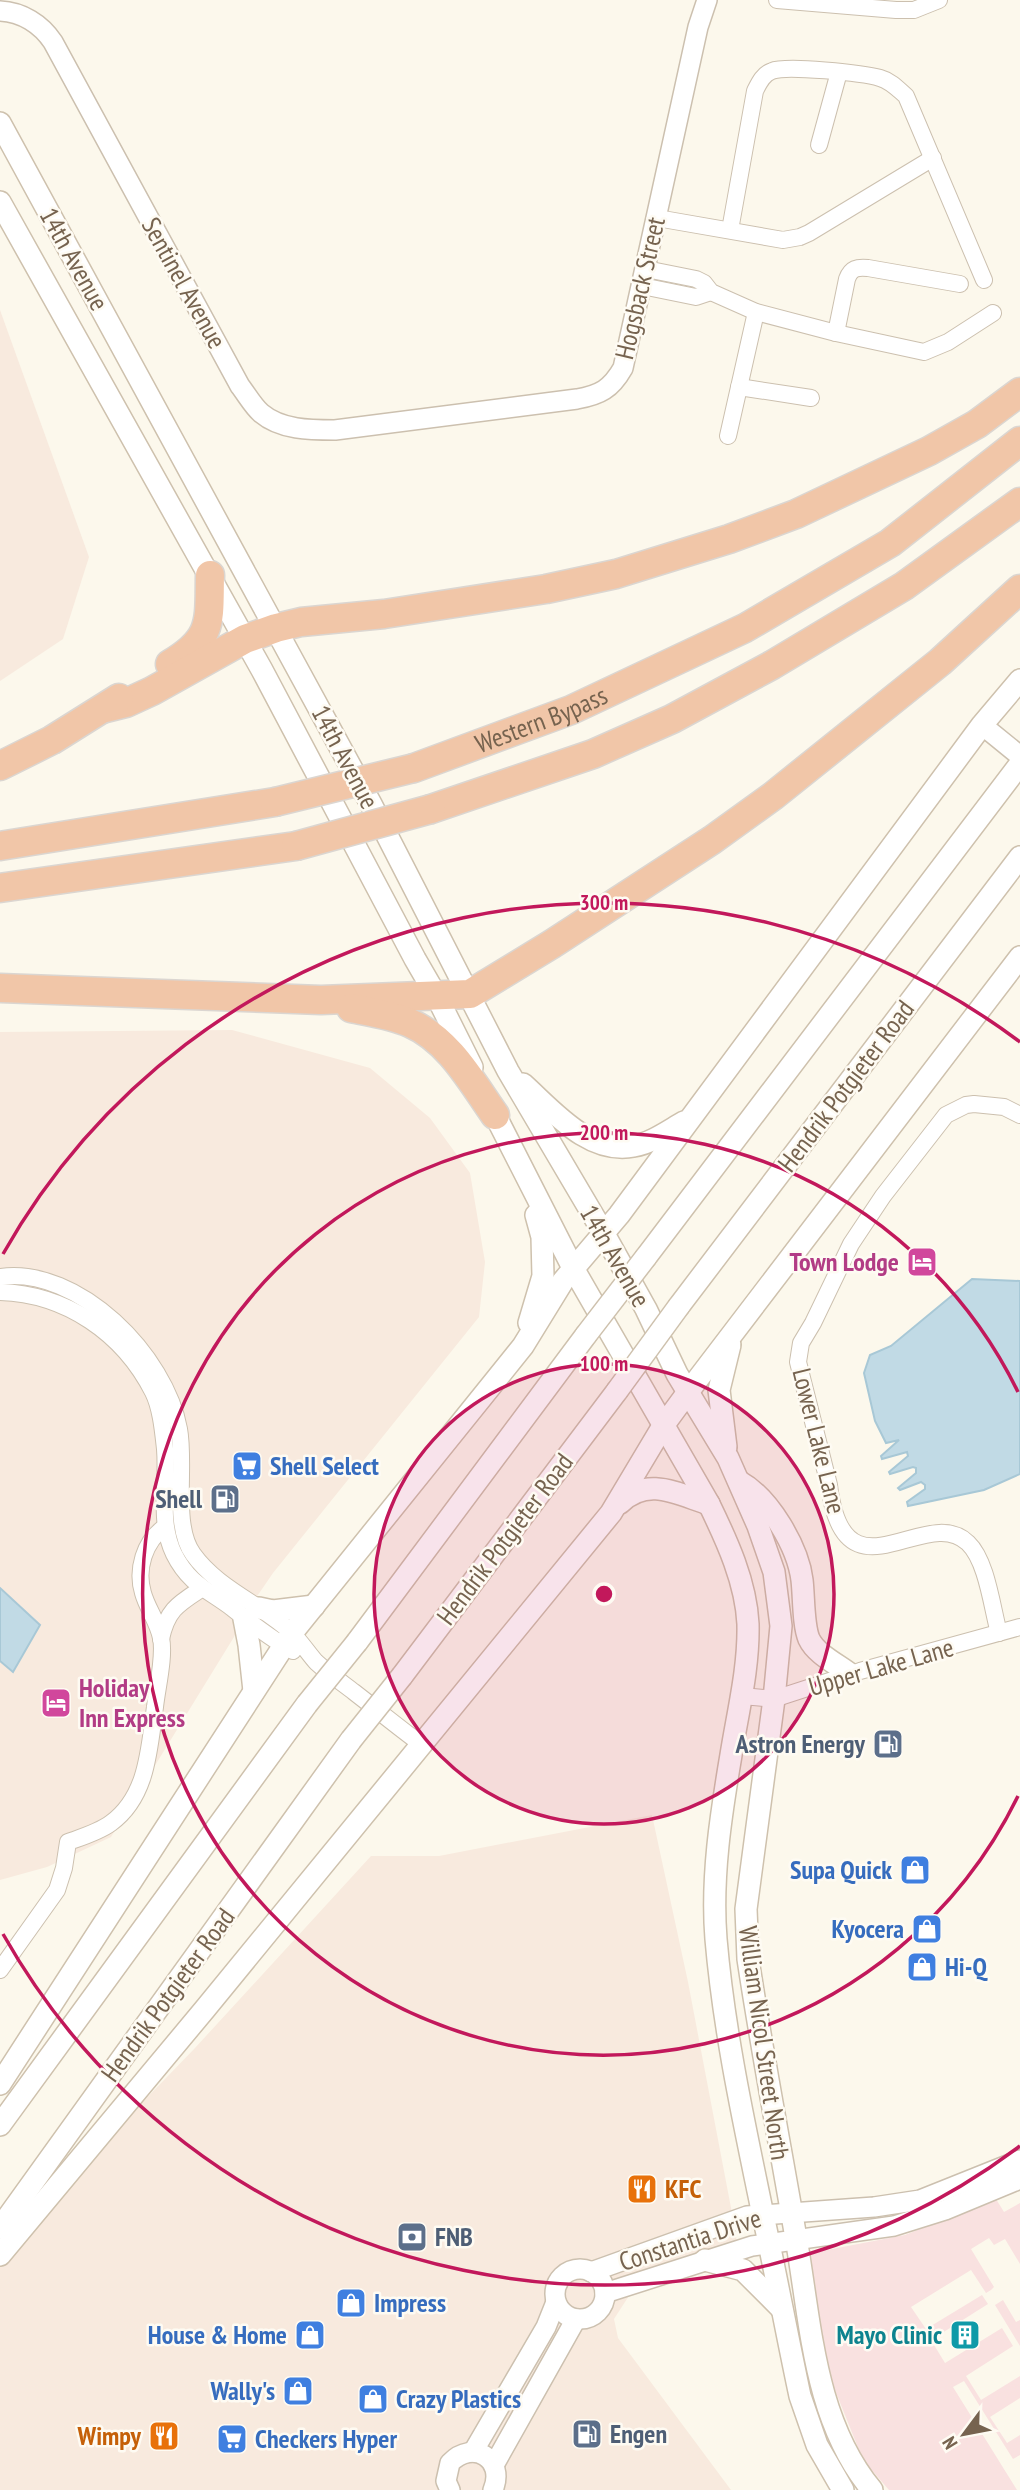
<svg xmlns="http://www.w3.org/2000/svg" width="1020" height="2490" viewBox="0 0 1020 2490" font-family="'PT Sans Narrow',sans-serif">
	<style>
		.commercial { fill: #f8eade }
		.medical { fill: #f9e1e0 }
		.water { fill: #c1dae5; stroke: #a8c8d6; stroke-width: 2 }
		.lines { fill: none; stroke-linecap: round; stroke-linejoin: round }
		.minor-casing { stroke: #ccc0af; stroke-width: 18 }
		.tertiary-casing { stroke: #ccc0af; stroke-width: 22 }
		.secondary-casing { stroke: #cec1ad; stroke-width: 24 }
		.motorway-casing { stroke: #dbd6d1; stroke-width: 31 }
		.minor { stroke: #fff; stroke-width: 16 }
		.tertiary { stroke: #fff; stroke-width: 19 }
		.secondary { stroke: #fff; stroke-width: 21 }
		.motorway { stroke: #f1c6a8; stroke-width: 28 }
		.secondary-bridge-casing { stroke: #cec1ad; stroke-width: 24; stroke-linecap: butt }
		.motorway-bridge-casing { stroke: #dbd6d1; stroke-width: 31; stroke-linecap: butt }
		.secondary-bridge { stroke: #fff; stroke-width: 21 }
		.motorway-bridge { stroke: #f1c6a8; stroke-width: 28 }
		.ring { fill: none; stroke: #c2185b; stroke-width: 3.5 }
		.labels { text-anchor: middle; stroke-width: 5; stroke-linejoin: round; paint-order: stroke }
		.street-label { font-size: 26px; fill: #76634f; stroke: #fefbf3 }
		.hotel-label { font-size: 26px; font-weight: bold; fill: #b23c85; stroke: #fefbf3; text-anchor: end }
		.shop-label { font-size: 26px; font-weight: bold; fill: #366cbe; stroke: #fefbf3; text-anchor: start }
		.service-label { font-size: 26px; font-weight: bold; fill: #4e5e75; stroke: #fefbf3; text-anchor: end }
		.food-label { font-size: 26px; font-weight: bold; fill: #c56008; stroke: #fefbf3; text-anchor: start }
		.culture-label { font-size: 26px; font-weight: bold; fill: #0d838f; stroke: #fefbf3; text-anchor: end }
		.centre { fill: #c2185b; stroke: #fefbf3; stroke-width: 3.5 }
		.ring-label { font-size: 21px; text-anchor: middle; font-weight: bold; fill: #c2185b; stroke: #fefbf3; stroke-width: 5; stroke-linejoin: round; paint-order: stroke }
	</style>
	<rect width="100%" height="100%" fill="#fcf8ec"/>
	<g class="commercial">
		<polygon points="0,310 89,557 63,639 0,681"/>
		<polygon points="232,1030 370,1068 430,1118 470,1173 485,1262 479,1317 273,1573 247,1611 234,1637 111,1837 47,1867 0,1880 0,1032"/>
		<polygon points="652,1815 688,1982 736,2234 737,2257 636,2285 614,2319 618,2338 731,2490 0,2490 0,2260 48,2200 195,2048 371,1856 439,1856"/>
	</g>
	<g class="medical">
		<polygon points="996,2199 1004,2212 1020,2203 1020,2264 1005,2239 994,2245 989,2238 971,2249 994,2287 991,2290 986,2293 971,2270 911,2307 926,2329 982,2295 988,2304 931,2340 945,2363 1002,2328 1013,2346 966,2376 981,2400 1020,2376 1020,2398 990,2417 1007,2443 1020,2435 1020,2455 1013,2459 964,2381 953,2387 1017,2490 889,2490 863,2460 831,2380 806,2254 905,2235"/>
		<polygon points="1003,2300 1016,2322 1020,2320 1020,2346 995,2305"/>
	</g>
	<g class="water">
		<polygon points="972,1279 1020,1281 1020,1474 984,1490 908,1506 907,1502 925,1489 925,1485 921,1482 900,1490 898,1488 916,1473 916,1468 913,1467 890,1474 889,1472 908,1456 907,1452 882,1459 881,1456 899,1440 886,1443 875,1421 864,1373 870,1355 891,1346"/>
		<polygon points="0,1588 40,1625 13,1672 0,1661"/>
	</g>
	<g class="lines">
		<g class="minor-casing">
			<g id="minor">
				<polyline points="777,0 896,10 914,10 939,0"/>
				<polyline points="819,145 839,72"/>
				<polyline points="657,218 783,240 800,237 809,233 933,158"/>
				<path d="M730,230L755,91C759,83 763,74 772,71C786,65 863,73 880,78C891,81 898,89 906,96L984,280"/>
				<polyline points="646,269 696,279 704,283 711,292 756,312 836,333 924,352 948,342 993,313"/>
				<polyline points="642,286 696,297 711,292"/>
				<path d="M836,333L847,279C851,268 857,267 868,268L960,284"/>
				<polyline points="739,387 811,398"/>
				<polyline points="728,436 756,312"/>
				<path d="M0,1277C79,1266 166,1356 179,1429C186,1466 172,1525 193,1554C218,1589 261,1604 292,1633C301,1642 308,1653 316,1662C328,1673 341,1682 354,1692C376,1709 398,1727 421,1744"/>
				<path d="M0,1292C66,1294 123,1333 153,1392C161,1408 163,1431 165,1449C168,1485 158,1521 174,1554C189,1584 208,1590 232,1608C251,1623 271,1639 293,1651"/>
				<path d="M999,1633C992,1608 987,1561 968,1543C926,1502 844,1607 829,1485L798,1362L801,1343L813,1323L851,1244L883,1196L946,1115L966,1105L974,1104L1004,1107L1020,1115"/>
				<path d="M161,1639C167,1610 178,1604 201,1589"/>
				<polyline points="742,1696 774,1699 860,1671 1020,1627"/>
				<path d="M0,1970L57,1890L64,1868L68,1842C82,1837 99,1832 111,1823C148,1796 149,1748 155,1707C157,1688 165,1656 161,1638C158,1622 147,1608 143,1593C136,1570 144,1541 165,1527"/>
			</g>
		</g>
		<g class="tertiary-casing">
			<g id="tertiary">
				<path d="M0,11C22,12 41,24 53,42L240,386C247,395 253,406 261,413C281,430 310,430 335,430L577,399C600,395 611,389 623,368L698,27L707,0"/>
				<polyline points="982,725 1020,756"/>
				<circle cx="580" cy="2294" r="25"/>
				<polyline points="591,2272 747,2216 874,2207 920,2200 1020,2160"/>
				<polyline points="605,2293 752,2246 894,2226 945,2210 1020,2179"/>
				<polyline points="473,2452 546,2327 556,2302"/>
				<polyline points="494,2465 576,2319"/>
				<path d="M450,2490L446,2481L450,2463C473,2439 506,2459 493,2490"/>
			</g>
		</g>
		<g class="secondary-casing">
			<g id="secondary">
				<path d="M0,123L371,804L508,1071L603,1232L646,1309L677,1374L728,1458L758,1526L774,1572L781,1626L774,1699L746,1909L748,1959C762,2052 780,2145 796,2238C811,2324 814,2420 872,2490"/>
				<polyline points="0,202 262,670 415,959 437,997 472,1067"/>
				<path d="M523,1084C553,1111 589,1155 634,1146C652,1143 668,1131 684,1122"/>
				<path d="M489,1103L573,1268L709,1504C727,1541 746,1582 748,1624C749,1668 738,1711 731,1755C721,1814 711,1878 716,1939C724,2032 744,2123 763,2215C776,2275 787,2335 800,2396L817,2445L843,2490"/>
				<polyline points="646,1257 1020,764"/>
				<polyline points="679,1306 1020,857"/>
				<polyline points="529,1323 543,1276 542,1237 536,1215"/>
				<polyline points="726,1447 719,1390 730,1345"/>
				<path d="M740,1482C769,1498 798,1547 802,1580C804,1596 803,1625 809,1639C816,1654 837,1664 850,1674"/>
				<path d="M620,1503C648,1476 677,1494 709,1504"/>
				<polyline points="259,1608 273,1611 314,1606"/>
				<polyline points="244,1619 249,1645 254,1691"/>
				<polyline points="357,1642 586,1335"/>
				<polyline points="402,1676 617,1391"/>
				<polyline points="0,2084 292,1633 523,1346 563,1281 619,1215 982,725 1020,680"/>
				<polyline points="0,2125 307,1704"/>
				<polyline points="0,2228 351,1740"/>
				<polyline points="0,2255 205,2009 611,1513 663,1426 688,1392 1020,957"/>
				<polyline points="705,2260 743,2270 781,2308"/>
			</g>
		</g>
		<g class="motorway-casing">
			<g id="motorway">
				<path d="M170,664C214,638 209,621 210,575"/>
				<polyline points="106,708 126,703 152,691 245,639 276,628 301,622 384,614 546,589 616,574 729,539 796,514 929,451 977,424 1020,392"/>
				<polyline points="0,766 52,740 119,698"/>
				<path id="s1" d="M414,768L571,710L745,628L890,543L1020,441"/>
				<polyline points="431,809 593,754 672,719 772,665 904,586 1020,502"/>
				<polyline points="0,846 275,802"/>
				<polyline points="0,888 296,846"/>
				<polyline points="0,988 321,1000 470,994 552,944 712,840 773,796 940,662 1020,589"/>
				<path d="M351,1008C370,1012 392,1015 410,1023C449,1040 471,1081 495,1115"/>
			</g>
		</g>
		<use href="#minor" class="minor"/>
		<use href="#tertiary" class="tertiary"/>
		<use href="#secondary" class="secondary"/>
		<use href="#motorway" class="motorway"/>
		<g class="secondary-bridge-casing">
			<g id="secondary-bridge">
				<polyline points="586,1335 646,1257"/>
				<polyline points="617,1391 679,1306"/>
				<polyline points="307,1704 357,1642"/>
				<polyline points="351,1740 402,1676"/>
			</g>
		</g>
		<g class="motorway-bridge-casing">
			<g id="motorway-bridge">
				<polyline points="275,802 414,768"/>
				<polyline points="296,846 431,809"/>
			</g>
		</g>
		<use href="#secondary-bridge" class="secondary-bridge"/>
		<use href="#motorway-bridge" class="motorway-bridge"/>
	</g>
	<circle cx="604" cy="1594" r="230" fill="#c2185b" fill-opacity=".12"/>
	<g class="ring">
		<circle cx="604" cy="1594" r="230"/>
		<path d="M1018 1796A461 461 0 1 1 1018 1392"/>
		<path d="M1020 2146A691 691 0 0 1 3 1934M3 1254A691 691 0 0 1 1020 1042"/>
	</g>
	<defs>
		<g id="hotel-square" transform="scale(1.575)"><rect x="-9" y="-9" width="18" height="18" rx="4" fill="#d1479c" stroke="#fefbf3"/><path d="M-6-4.5h1.5V1H6V5H4.5V3h-9V5H-6ZM-4 0a1.8 1.8 0 1 1 3.6 0ZM.5 0V-2.5h3Q6-2.5 6 0Z" fill="#fff"/></g>
		<g id="supermarket-square" transform="scale(1.575)"><rect x="-9" y="-9" width="18" height="18" rx="4" fill="#3f7fe0" stroke="#fefbf3"/><path d="M-6-5.5h2.5l.6 2H6L4.5 2H-2.5L-4.4-4H-6ZM-1.5 3.2a1.3 1.3 0 1 0 .1 0ZM3 3.2a1.3 1.3 0 1 0 .1 0Z" fill="#fff"/></g>
		<g id="fuel-square" transform="scale(1.575)"><rect x="-9" y="-9" width="18" height="18" rx="4" fill="#5c6f8a" stroke="#fefbf3"/><path d="M-5.5-6h7V0h2V4h1.3V-2.5L3-4.5l.8-.8L6-3V5H2.5V1h-1V6h-7ZM-4.2-4.7v3.2H.2V-4.7Z" fill="#fff"/></g>
		<g id="shop-square" transform="scale(1.575)"><rect x="-9" y="-9" width="18" height="18" rx="4" fill="#3f7fe0" stroke="#fefbf3"/><path d="M-5-2.5h2.3a2.7 3.5 0 0 1 5.4 0H5L5.5 6h-11ZM-1.5-2.5h3a1.5 2.3 0 0 0-3 0Z" fill="#fff"/></g>
		<g id="restaurant-square" transform="scale(1.575)"><rect x="-9" y="-9" width="18" height="18" rx="4" fill="#e8710a" stroke="#fefbf3"/><path d="M-5-6h1v4h1v-4h1v4h1v-4h1v5L-1.5 .5V6h-2V.5L-5-1ZM5-6V6H3V1.5H1.5Q1.5-4 5-6Z" fill="#fff"/></g>
		<g id="bank-square" transform="scale(1.575)"><rect x="-9" y="-9" width="18" height="18" rx="4" fill="#5c6f8a" stroke="#fefbf3"/><path d="M-6-4H6V4H-6ZM0-2.3a2.3 2.3 0 1 0 0 4.6a2.3 2.3 0 1 0 0-4.6Z" fill="#fff"/></g>
		<g id="building-square" transform="scale(1.575)"><rect x="-9" y="-9" width="18" height="18" rx="4" fill="#0f9aa8" stroke="#fefbf3"/><path d="M-4-6H4V6H1V3H-1V6H-4ZM-2.5-4.3h1.7v1.8h-1.7ZM.8-4.3h1.7v1.8H.8ZM-2.5-1h1.7V.8h-1.7ZM.8-1h1.7V.8H.8Z" fill="#fff"/></g>
	</defs>
	<g fill-rule="evenodd">
		<use href="#hotel-square" x="922" y="1262"/>
		<use href="#supermarket-square" x="247" y="1466"/>
		<use href="#fuel-square" x="225" y="1499"/>
		<use href="#hotel-square" x="56" y="1703"/>
		<use href="#fuel-square" x="888" y="1744"/>
		<use href="#shop-square" x="915" y="1870"/>
		<use href="#shop-square" x="927" y="1929"/>
		<use href="#shop-square" x="922" y="1967"/>
		<use href="#restaurant-square" x="642" y="2189"/>
		<use href="#bank-square" x="412" y="2237"/>
		<use href="#shop-square" x="351" y="2303"/>
		<use href="#shop-square" x="310" y="2335"/>
		<use href="#building-square" x="965" y="2335"/>
		<use href="#shop-square" x="298" y="2391"/>
		<use href="#shop-square" x="373" y="2399"/>
		<use href="#fuel-square" x="587" y="2434"/>
		<use href="#restaurant-square" x="164" y="2436"/>
		<use href="#supermarket-square" x="232" y="2439"/>
	</g>
	<g class="labels">
		<g class="street-label">
			<text transform="translate(74 259) rotate(61)" y="9">14th Avenue</text>
			<text transform="translate(184 283) rotate(61)" y="9">Sentinel Avenue</text>
			<text transform="translate(640 288) rotate(-77)" y="9">Hogsback Street</text>
			<text dy="9" stroke="none"><textPath href="#s1" startOffset="136">Western Bypass</textPath></text>
			<text transform="translate(345 757) rotate(62)" y="9">14th Avenue</text>
			<text transform="translate(846 1086) rotate(-53)" y="9">Hendrik Potgieter Road</text>
			<text transform="translate(615 1256) rotate(60)" y="9">14th Avenue</text>
			<text transform="translate(819 1441) rotate(76)" y="9">Lower Lake Lane</text>
			<text transform="translate(505 1539) rotate(-53)" y="9">Hendrik Potgieter Road</text>
			<text transform="translate(881 1667) rotate(-16)" y="9">Upper Lake Lane</text>
			<text transform="translate(168 1995) rotate(-54)" y="9">Hendrik Potgieter Road</text>
			<text transform="translate(764 2043) rotate(82)" y="9">William Nicol Street North</text>
			<text transform="translate(690 2240) rotate(-18)" y="9">Constantia Drive</text>
		</g>
		<g class="hotel-label">
			<text x="899" y="1271">Town Lodge</text>
			<text x="79" y="1697" text-anchor="start">Holiday<tspan x="79" dy="30">Inn Express</tspan></text>
		</g>
		<g class="shop-label">
			<text x="270" y="1475">Shell Select</text>
			<text x="892" y="1879" text-anchor="end">Supa Quick</text>
			<text x="904" y="1938" text-anchor="end">Kyocera</text>
			<text x="945" y="1976">Hi-Q</text>
			<text x="374" y="2312">Impress</text>
			<text x="287" y="2344" text-anchor="end">House &amp; Home</text>
			<text x="275" y="2400" text-anchor="end">Wally's</text>
			<text x="396" y="2408">Crazy Plastics</text>
			<text x="255" y="2448">Checkers Hyper</text>
		</g>
		<g class="service-label">
			<text x="202" y="1508">Shell</text>
			<text x="865" y="1753">Astron Energy</text>
			<text x="435" y="2246" text-anchor="start">FNB</text>
			<text x="610" y="2443" text-anchor="start">Engen</text>
		</g>
		<g class="food-label">
			<text x="665" y="2198">KFC</text>
			<text x="141" y="2445" text-anchor="end">Wimpy</text>
		</g>
		<g class="culture-label">
			<text x="942" y="2344">Mayo Clinic</text>
		</g>
	</g>
	<circle cx="604" cy="1594" r="10" class="centre"/>
	<g class="ring-label">
		<text x="604" y="910">300 m</text>
		<text x="604" y="1140">200 m</text>
		<text x="604" y="1371">100 m</text>
	</g>
	<g transform="translate(964 2434) rotate(238)" stroke="#fefbf3" stroke-width="5" paint-order="stroke">
	<path d="M0-5L12 26L0 18L-12 26Z" fill="#76634f"/>
	<text y="-10" font-size="19" font-weight="bold" text-anchor="middle" fill="#76634f">N</text>
	</g>
</svg>
